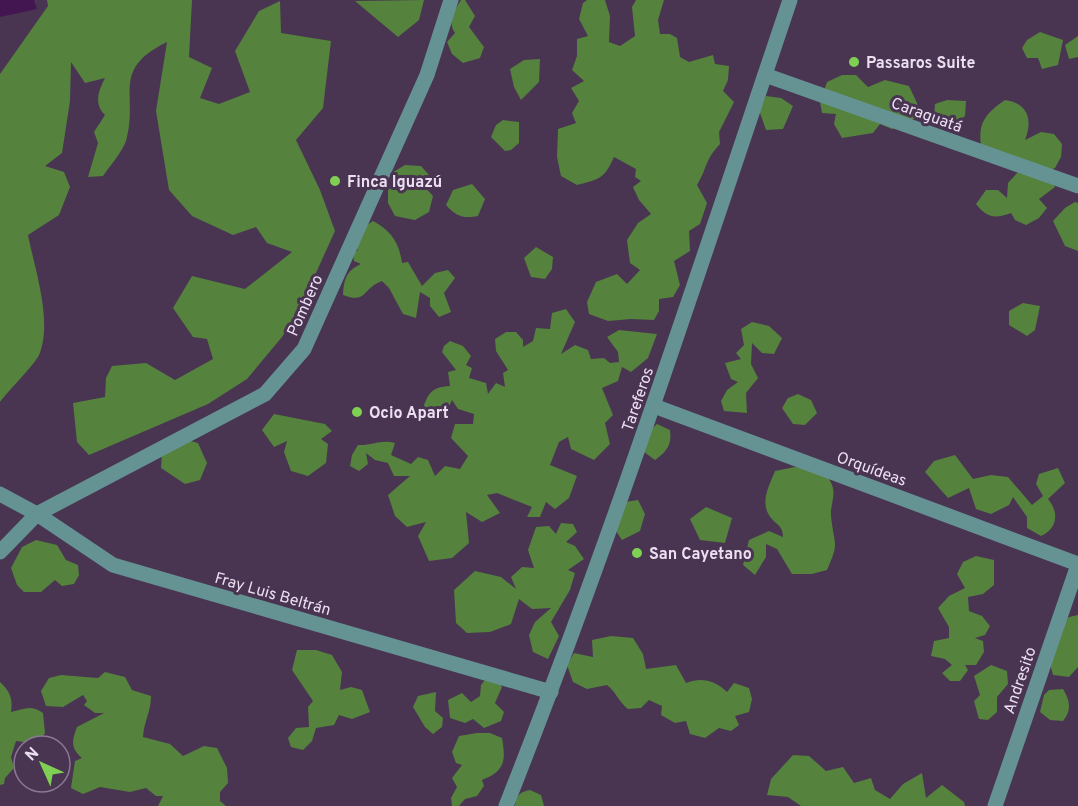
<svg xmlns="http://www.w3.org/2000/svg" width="1078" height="806" viewBox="0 0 1078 806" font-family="Overpass,sans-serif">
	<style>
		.forest { fill: #55823d }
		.water { fill: #431652 }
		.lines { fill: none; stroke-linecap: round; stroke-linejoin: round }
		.minor { stroke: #659393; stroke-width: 15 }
		.poi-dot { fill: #7fd052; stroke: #493452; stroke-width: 2 }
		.labels { text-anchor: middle; stroke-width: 6; stroke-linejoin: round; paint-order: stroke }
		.poi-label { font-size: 16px; font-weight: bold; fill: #eddff2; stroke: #493452; text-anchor: start }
		.street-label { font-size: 16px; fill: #eddff2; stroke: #493452 }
	</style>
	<rect width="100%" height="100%" fill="#493452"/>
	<g class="forest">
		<path d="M47,0H192L189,57L212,68L200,98L219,104L250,92L235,51L259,11L280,1L281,33L331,41L323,108L296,140L320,190L335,231L301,306L282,337L247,379L208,404L89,455L77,442L73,403L105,397L106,378L112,366L146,363L175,380L213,359L207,339L193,337L173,308L192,276L245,289L292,252L267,243L256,227L233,235L192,216L169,190L156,111L167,42C110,70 139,94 126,141C122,152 110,166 103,176L88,177L98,143L94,132L105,115C93,103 99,90 105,78L85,83L71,62L70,101L62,153L45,166L64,172L70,187L59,215L28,235C35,270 53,322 39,355C36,363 8,391 0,402V74L48,6Z"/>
		<polygon points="424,0 419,20 398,37 355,1"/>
		<path d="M461,0H465L475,16L469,27L484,47L480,58L463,63L452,54L447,42L455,33C447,21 455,10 461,0Z"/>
		<path d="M587,0H605L610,16L609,42L620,46L635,36L632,7L636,0H664L658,20L660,34H670L677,38L680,57L689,62L713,55L715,64L729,66L728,80L723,91L734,102L719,132L720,144C704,161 708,167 697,185L707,203L700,224L689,231L690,251L674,261L680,285L673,297L659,299V311L654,320L631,319L608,321L589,314L587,302L596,282L617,274L627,284L640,270L630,263L627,240L638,223L651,214L639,200L633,187L641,181L635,177L636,169L614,157C604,179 600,179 577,185L561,176L557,157L558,129L576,123L572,113L579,101L571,88L584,81L572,70L577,56V39L588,36L579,19L583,3Z"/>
		<polygon points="1040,32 1063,40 1058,65 1042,69 1038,58 1027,58 1022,48 1027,40"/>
		<polygon points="1078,36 1078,57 1069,59 1065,45"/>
		<polygon points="540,59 539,82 521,100 514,87 510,69 524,60"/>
		<polygon points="842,75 856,75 868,87 885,80 909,86 917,103 918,117 892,129 880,124 873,133 842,138 834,124 836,114 822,113 820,102 827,82"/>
		<polygon points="766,96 781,98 793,106 783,129 766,130 759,110"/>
		<polygon points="947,100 966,101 965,116 955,124 939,122 934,117 935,104"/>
		<path d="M1005,100C1028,103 1033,120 1025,140L1041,132L1054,134L1062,144L1061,157L1055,168L1047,171L1055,187L1039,199L1047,208L1039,218L1026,225L1015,220L1011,213C995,219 987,218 976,204L986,190H998L1007,198L1008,183L1018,172L982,152C977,125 983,115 1005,100Z"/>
		<polygon points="503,120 519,122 519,143 511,150 505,151 491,137 496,125"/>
		<polygon points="405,165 421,166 429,175 422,184 433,196 429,212 415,220 395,216 388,203 388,190 395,184 390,174"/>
		<path d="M472,184L485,199L478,216C463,219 456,216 446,205L453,190Z"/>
		<polygon points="1075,202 1078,203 1078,251 1065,246 1053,221 1065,208"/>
		<path d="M373,221C391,231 399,242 402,263L408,262L422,286L435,273L448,270L455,278L444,293L451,312L439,317L430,306V298L420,292L416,318L403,314L389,288L382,281C361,289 368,304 343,295C344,279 346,271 361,264L354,261L353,253L358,250L348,237Z"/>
		<polygon points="536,247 553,257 552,269 545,279 531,277 524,258"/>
		<polygon points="1023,303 1040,306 1035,330 1027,336 1009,325 1009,311"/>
		<path d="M566,309L575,322L561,354L575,345L588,350L591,359L604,358L610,363L619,362L618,352L607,337L619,330L657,334L648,358L631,372L622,367L618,381L602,388L613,415L605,423L610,444L594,460L571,449L568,437L559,442L550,465L577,476L569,498L555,509L546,502L540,517H527L532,507L497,493L487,495L500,513L482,522L466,512L469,543L452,558L429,561L418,536L426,522L407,527L395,516L388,495L410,476H394L388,463L375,460L366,453L368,464L359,471L350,466L352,455L358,445C372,446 380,439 395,443L391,455L411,464L418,457L428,460L435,476L445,466L460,469L468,456L451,438L455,424H473L474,414L458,409L452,400L445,415L422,412C427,395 430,387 450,386L448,372L456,370L442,352L444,346L450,341L463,346L471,356L466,365L472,368L469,378L486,383L488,394L496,383L505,387L503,373L508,370L496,351L495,339L506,332H516L523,340V347L533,341L536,328L550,329L552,313Z"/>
		<polygon points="752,322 769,326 782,338 774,354 762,353 752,343 751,364 758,378 746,393 747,413 724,411 721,401 727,390 738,382 731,379 725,363 741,359 736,353 744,345 741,329"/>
		<polygon points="798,394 811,400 817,413 805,425 793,424 782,408 788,398"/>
		<polygon points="274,414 325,424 332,431 321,439 328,444 326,463 308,476 291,471 284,452 287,441 274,447 262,430"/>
		<path d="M657,424L670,430C672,445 667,451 655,460L644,452L642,438Z"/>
		<polygon points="180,438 198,443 207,463 200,480 185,484 161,468 162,453"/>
		<path d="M955,455L973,479L991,475L1008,477L1032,505L1043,496L1036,484L1039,474L1058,468L1065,483L1048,499C1059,512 1058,528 1041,536L1027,528V517L1013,497L1009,505L991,514L976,509L969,488L948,498L925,472L934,461Z"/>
		<path d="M795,467C810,468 829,470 833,488C835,497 830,507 831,516C834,546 840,541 827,570L812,574H792L777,549L766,544V557L755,575L743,565L749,540L769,531L783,537C783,526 777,525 771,518C759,503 769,486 775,471Z"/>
		<polygon points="638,500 645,514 640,531 622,540 614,528 619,503"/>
		<polygon points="706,507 732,518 725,543 700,540 690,519"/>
		<polygon points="561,523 573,524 577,532 566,542 575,546 584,559 568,570 575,573 570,590 551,622 559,636 548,659 533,652 529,635 535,622 551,608 532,609 519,599 511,624 490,632 467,633 456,623 454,590 475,571 501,577 516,589 511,577 522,567 534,568 528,550 536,527 549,526 556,534"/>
		<polygon points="36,540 57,545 66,560 78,565 79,575 74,584 62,586 55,580 41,592 24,592 17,585 11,568 22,547"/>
		<polygon points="976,556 994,560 994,585 983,594 968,597 969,611 982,616 990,626 985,635 975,638 983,641 984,652 976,665 965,665 968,670 960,681 950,681 942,673 952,665 945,659 931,656 934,641 949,638 949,627 938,608 949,596 965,588 957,574 963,562"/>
		<polygon points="1078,615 1078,667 1069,677 1053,675 1044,641 1069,617"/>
		<path d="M611,636L633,638L643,654L646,669L676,665L686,683C701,677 715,680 727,692L734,683L749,688L752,699L749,712L735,716L739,725L731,731L719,728L705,738L690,734L686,721L675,723L661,715L662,706L649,700L641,708L628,709C618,701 616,692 607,685L587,689L573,682L567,665L574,653L593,657L592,640Z"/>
		<polygon points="297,650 316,650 332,655 342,672 340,690 351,687 362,690 370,712 352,719 339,715 334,725 316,728 312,741 303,750 291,747 288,738 296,728 309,727 308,707 313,701 292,670"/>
		<polygon points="991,665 1007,671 1008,684 997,697 997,712 988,720 979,719 974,701 980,695 974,676"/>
		<path d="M105,672L125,677L132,690L151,696C151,712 144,721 143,737L170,744L183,756L204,746L217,748L227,768L228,783L220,792V801L226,806H158L163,796H156L146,788L130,792L100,787L83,794L71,788L75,761L82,758C70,748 72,740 77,727L104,713H95L84,705L87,701L83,695L63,707L46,706L41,691L49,678L61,675L98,678Z"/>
		<polygon points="485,680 498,681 502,687 495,703 504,712 501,721 484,728 473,719 465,723 450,718 448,700 462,693 471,702 480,696 481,685"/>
		<path d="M0,682C10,691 13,699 11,712C23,709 32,704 43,713L45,733L38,744L16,741L11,757L14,768L5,778L4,784L0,785Z"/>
		<path d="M1063,689C1070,701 1072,710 1063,721L1050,720L1040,712L1044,695L1049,690Z"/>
		<polygon points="436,692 435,711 443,718 442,727 433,734 425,727 413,707 418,696"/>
		<path d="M477,733H490L502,738C506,761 505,771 482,780L484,786L477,796L465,799L459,806H452L451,798L457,787L452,778L462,765L456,763L452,752L459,736Z"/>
		<polygon points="793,755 809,756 826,771 843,767 854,783 871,778 875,790 890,799 903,784 922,773 926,798 942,785 964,802 965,806 801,806 788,797 767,795 771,779"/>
		<path d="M530,790L541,795L544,806H515C516,795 520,792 530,790Z"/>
	</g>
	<polygon class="water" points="0,0 34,0 37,9 0,17"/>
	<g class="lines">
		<g class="minor">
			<polyline points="765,75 1078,186"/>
			<polyline points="654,406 1078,564"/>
			<polyline points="0,494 37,514 113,565 551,692"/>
			<polyline points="0,552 37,514 265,394 304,349 427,75 451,0"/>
			<path d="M506,806C611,541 699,270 790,0"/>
			<polyline points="995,806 1078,565"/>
		</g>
	</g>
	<g class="poi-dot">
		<circle cx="854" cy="62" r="6"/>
		<circle cx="335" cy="181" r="6"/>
		<circle cx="357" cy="412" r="6"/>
		<circle cx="637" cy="553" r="6"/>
	</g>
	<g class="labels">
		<g class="poi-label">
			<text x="866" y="68">Passaros Suite</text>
			<text x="347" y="187">Finca Iguazú</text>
			<text x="369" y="418">Ocio Apart</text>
			<text x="649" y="559">San Cayetano</text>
		</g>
		<g class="street-label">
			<text transform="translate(927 114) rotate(20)" y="6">Caraguatá</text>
			<text transform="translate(304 305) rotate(-66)" y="6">Pombero</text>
			<text transform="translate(637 399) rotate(-71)" y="6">Tareferos</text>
			<text transform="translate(872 468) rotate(20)" y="6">Orquídeas</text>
			<text transform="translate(273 593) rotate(16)" y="6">Fray Luis Beltrán</text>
			<text transform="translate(1019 680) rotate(-71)" y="6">Andresito</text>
		</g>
	</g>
	<g transform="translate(42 764) rotate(315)"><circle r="28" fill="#493452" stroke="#8b7892" stroke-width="1.5"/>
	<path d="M0-4.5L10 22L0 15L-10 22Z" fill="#7fd052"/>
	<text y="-9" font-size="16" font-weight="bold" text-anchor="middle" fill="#eddff2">N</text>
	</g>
</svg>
